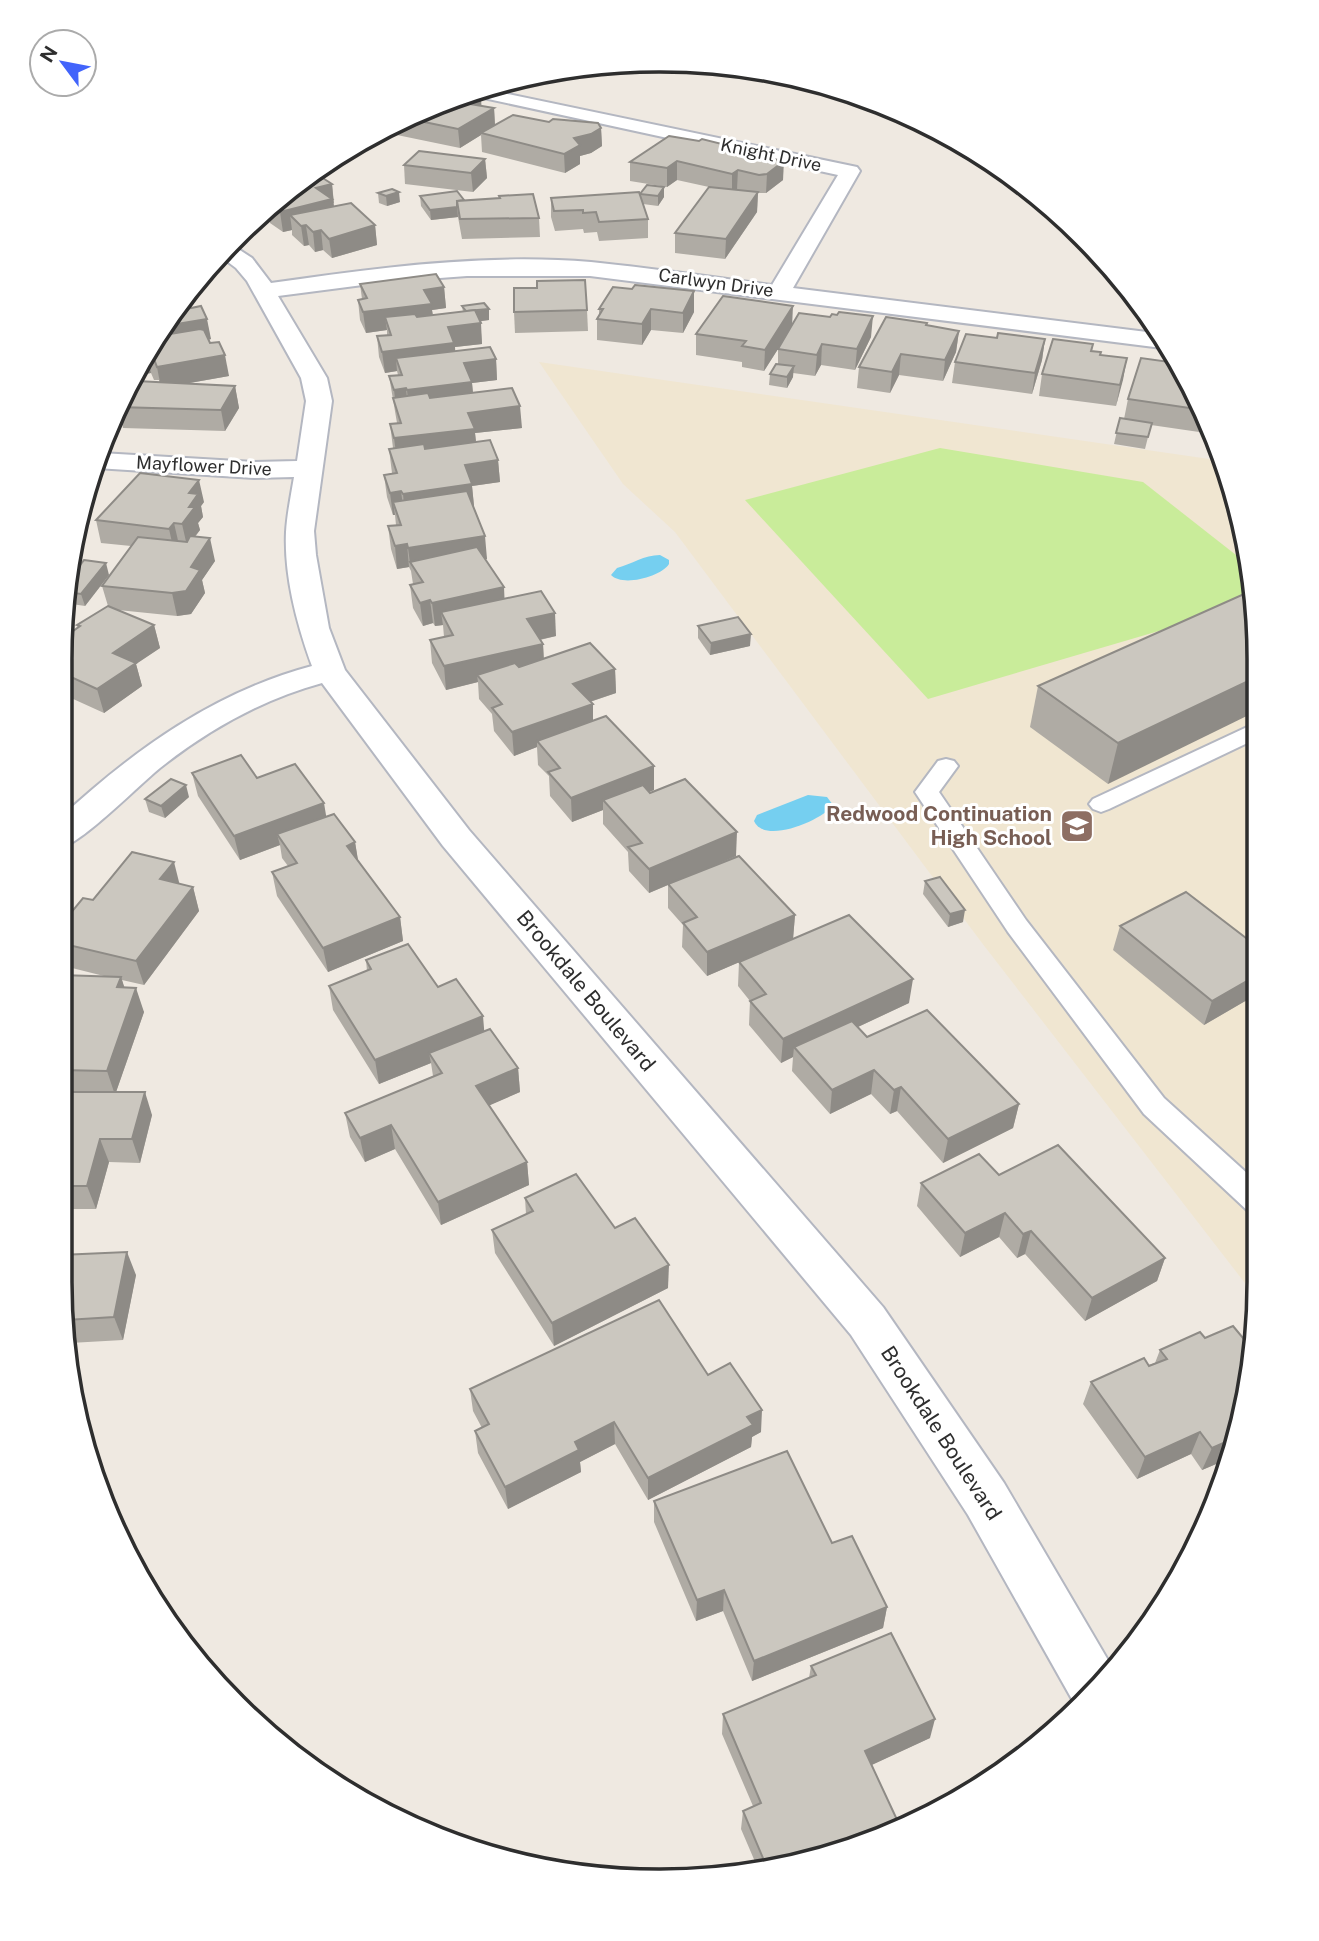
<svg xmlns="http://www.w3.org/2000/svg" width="1319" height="1941" viewBox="0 0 1319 1941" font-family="'Public Sans',sans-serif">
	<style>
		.education { fill: #f0e6d1 }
		.pitch { fill: #c9ec9a }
		.water { fill: #75cff0 }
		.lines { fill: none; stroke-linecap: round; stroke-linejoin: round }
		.lane-casing { stroke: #b4b7c1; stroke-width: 4 }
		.street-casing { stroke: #b4b7c1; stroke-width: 4 }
		.lane { fill: #fff; fill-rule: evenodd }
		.street { fill: #fff; fill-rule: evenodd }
		.wall { fill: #afaba4 }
		.shaded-wall { fill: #8e8b86 }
		.building { fill: #cbc7bf; stroke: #8e8b86; stroke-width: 2 }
		.labels { text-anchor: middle; stroke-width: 6; stroke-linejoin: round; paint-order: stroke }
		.far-street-label { font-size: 18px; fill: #2e2e2e; stroke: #fff }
		.education-label { font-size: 21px; font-weight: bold; fill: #785e54; stroke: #fff; text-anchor: end }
		.street-label { font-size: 21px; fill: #2e2e2e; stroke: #fff }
		.rim { fill: none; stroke: #2e2e2e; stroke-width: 3.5 }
	</style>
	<rect width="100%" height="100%" fill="#efe9e1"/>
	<polygon class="education" points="539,362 1223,461 1248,542 1260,660 1258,1300 982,943 675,532 623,484"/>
	<polygon class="pitch" points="940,448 1143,482 1250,566 1254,603 928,699 745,500"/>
	<g class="water">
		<path d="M660,555L669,560V564C661,577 622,587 611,575L617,568C632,564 644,555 660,555Z"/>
		<path d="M808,795L827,797L833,805C823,820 764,845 754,821L757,815Z"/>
	</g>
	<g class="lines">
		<g class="lane-casing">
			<g id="lane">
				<polygon points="1260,721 1260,737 1109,809 1101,812 1093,809 1089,804 1093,799"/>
				<polygon points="946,759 954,761 958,766 939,792 1026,920 1164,1098 1260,1185 1260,1216 1249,1212 1144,1114 1008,932 915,792 938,761"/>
			</g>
		</g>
		<g class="street-casing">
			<path id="street" d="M484,89L857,167L860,171L793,288L1163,334L1170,349L590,276H467L386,282L278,296L327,378L332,401L314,531L316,555L329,628L345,670L469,830L883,1307L1004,1483L1112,1667L1078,1710L968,1515L851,1335L443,846L322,683C263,699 208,730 160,768C138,786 81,844 60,848V818C134,750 214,692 312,666C297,625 284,576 286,532C287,514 291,495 294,477L254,478L96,468L101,453L254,462L297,461L306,401L301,378L247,281L236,268L220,256L229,243L252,258L271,283C376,268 485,253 591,262C651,268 711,277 772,285L838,175L465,94Z"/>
		</g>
		<use href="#lane" class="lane"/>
		<use href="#street" class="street"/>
	</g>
	<g class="wall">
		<polygon points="481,98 481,106 494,108 495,125 549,122 601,128 602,146 591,153 580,156 580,164 565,173 482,152 481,135 460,148 397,135 395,124 430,105"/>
		<polygon points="699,141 726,145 726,147 735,151 783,180 766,193 758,193 757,212 725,259 675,253 675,233 709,187 677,180 667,187 630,181 630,162"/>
		<polygon points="485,159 487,178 473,192 405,184 404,165"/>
		<polygon points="310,174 332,184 334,203 333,203 333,206 375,225 377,245 332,258 323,250 315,252 309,245 304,246 292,235 292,230 283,232 270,223 269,215 264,212"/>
		<polygon points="664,187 664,197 658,206 643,204 648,219 648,238 599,241 597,232 584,233 583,229 555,231 551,217 551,198 640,194"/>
		<polygon points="378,193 400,202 387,206 379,203"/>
		<polygon points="420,196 464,200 539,218 540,237 462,239 458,217 431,220 421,206"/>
		<polygon points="360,284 444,287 446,308 432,310 433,315 463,312 462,306 489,309 489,320 480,321 482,344 455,347 455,351 496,359 497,380 472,383 473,393 522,428 475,433 476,442 498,460 500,482 472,486 474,506 473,506 487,559 485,559 504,599 556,636 540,640 543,644 544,659 615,669 616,693 590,702 593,721 654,766 654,790 649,792 736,856 795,915 793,939 707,976 682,947 683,925 668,908 668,885 649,893 629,871 628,852 603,824 603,810 572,822 550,796 549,776 538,765 537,747 514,756 494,731 492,714 479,699 478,682 446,690 432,663 430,640 444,637 443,625 435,626 433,623 423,626 413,608 410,585 413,584 411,571 409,567 397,569 391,549 388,526 396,525 395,515 393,515 387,497 384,475 392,473 389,449 393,448 390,424 397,423 389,376 398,375 397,371 385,373 379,357 377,336 387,335 387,330 366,333 360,320 358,300 362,299"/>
		<polygon points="632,289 694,312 683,333 651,330 642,345 597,340 597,319 599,315 599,309"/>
		<polygon points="192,295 194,304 190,305 211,339 209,340 229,376 184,384 235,386 239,408 225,431 123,428 118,407 159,383 159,380 154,380 151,373 134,376"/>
		<polygon points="587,310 588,331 515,333 514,312"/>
		<polygon points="830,317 871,337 855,370 821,365 815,376 793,373 793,377 787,388 769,385 770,374 778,364 778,349 785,338 764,371 742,367 742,362 696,355 696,334 792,325"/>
		<polygon points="927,325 959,331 956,352 943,381 899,375 890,393 857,388 859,367"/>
		<polygon points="997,338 1045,339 1042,360 1032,394 952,383 955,362"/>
		<polygon points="1093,344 1092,351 1101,355 1127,358 1116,406 1039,396 1042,374"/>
		<polygon points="1175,358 1209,421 1206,433 1151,425 1145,449 1114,444 1120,418 1124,419 1128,399"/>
		<polygon points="204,502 201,506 203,517 198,523 200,530 195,537 215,561 202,580 205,593 191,614 177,616 118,610 154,625 160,648 136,664 142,686 104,713 60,693 60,660 78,628 77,625 108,606 102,586 131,546 101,543 96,520"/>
		<polygon points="69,567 109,575 85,606 65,603"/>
		<polygon points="1253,590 1108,784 1030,727 1038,686"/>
		<polygon points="698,626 750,646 710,655 698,638"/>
		<polygon points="192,773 257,778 326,817 355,842 358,861 400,917 403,941 328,972 277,896 272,872 288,866 282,858 280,845 240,860 198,796"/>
		<polygon points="189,797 165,818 149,812 145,799"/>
		<polygon points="925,881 963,922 948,927 923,894"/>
		<polygon points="180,884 193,887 199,911 144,985 122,980 124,988 144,1012 116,1092 152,1115 140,1163 109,1162 96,1209 60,1209 60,975 108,977 68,967 60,962 60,926 93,900"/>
		<polygon points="1120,926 1259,948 1259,993 1204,1025 1113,950"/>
		<polygon points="366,960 438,987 484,1031 518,1068 520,1092 489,1105 527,1162 529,1185 441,1225 395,1149 365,1162 350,1137 345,1113 433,1076 431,1063 379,1084 333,1010 329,986 367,971"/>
		<polygon points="739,962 909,1003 858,1027 867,1037 1019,1104 1013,1128 943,1163 897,1111 890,1114 871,1094 830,1114 792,1071 793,1057 781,1063 749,1025 750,1001 738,986"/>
		<polygon points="999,1175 1165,1258 1157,1281 1085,1321 1025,1254 1017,1258 999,1237 960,1257 917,1206 921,1183"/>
		<polygon points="525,1198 615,1228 668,1288 554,1346 495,1253 492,1230 526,1214"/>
		<polygon points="60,1220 65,1233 60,1255 136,1275 123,1340 70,1343 60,1282"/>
		<polygon points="1205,1338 1248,1398 1228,1459 1202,1470 1191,1454 1137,1479 1083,1404 1091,1382 1155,1363 1160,1350"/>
		<polygon points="708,1375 761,1432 752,1437 751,1447 648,1500 615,1444 580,1462 581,1472 508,1509 478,1453 475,1431 482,1428 473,1411 470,1389"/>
		<polygon points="654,1501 832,1543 887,1607 883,1628 752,1681 723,1611 696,1621 654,1522"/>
		<polygon points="811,1666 930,1738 871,1765 777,1870 759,1871 741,1829 743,1811 753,1806 722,1734 723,1714 809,1678"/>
	</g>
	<g class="shaded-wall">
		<polygon points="481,98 482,115 494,108 495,126 481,133 481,135 460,148 458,129 470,104"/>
		<polygon points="601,128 602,146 591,153 580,156 580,164 565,173 564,154 574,138"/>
		<polygon points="485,159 487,178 473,192 471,173"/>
		<polygon points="677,161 677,180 667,187 667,168"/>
		<polygon points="784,161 783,180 766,193 767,174"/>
		<polygon points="738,170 737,189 732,193 732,174"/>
		<polygon points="332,184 335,218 306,226 309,245 304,246 301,226 290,215 292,230 283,232 280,212 316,188"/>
		<polygon points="664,187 664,197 658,206 658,196"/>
		<polygon points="399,192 400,202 387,206 386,196"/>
		<polygon points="758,192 757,212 725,259 726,239"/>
		<polygon points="457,207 458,217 431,220 430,210"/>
		<polygon points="375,225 377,245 332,258 329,239"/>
		<polygon points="321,230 323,250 315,252 313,232"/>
		<polygon points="444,287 446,308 432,310 434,325 385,317 387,330 366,333 363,312 424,290"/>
		<polygon points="694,291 694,312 683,333 683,313"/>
		<polygon points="192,295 194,304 185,306"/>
		<polygon points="793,306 792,327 764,371 765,350"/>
		<polygon points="489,309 489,320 467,323 467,312"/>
		<polygon points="651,309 651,330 642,345 642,324"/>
		<polygon points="873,316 871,337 855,370 857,349"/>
		<polygon points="207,319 211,339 154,349 171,325"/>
		<polygon points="481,323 482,344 455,347 456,364 396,358 397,371 385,373 382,352 448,327"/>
		<polygon points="959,331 956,352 943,381 945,360"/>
		<polygon points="1045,339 1042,360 1032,394 1035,373"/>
		<polygon points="822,344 821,365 815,376 817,355"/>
		<polygon points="901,354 899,375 890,393 892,372"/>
		<polygon points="225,355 229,376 161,388 157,367"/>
		<polygon points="148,358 151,373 134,376"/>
		<polygon points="1127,358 1123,380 1116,406 1120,385"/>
		<polygon points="496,359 497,380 472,383 474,404 409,412 407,390 464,363"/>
		<polygon points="794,366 793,377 787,388 787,377"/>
		<polygon points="235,386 239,408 225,431 221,410"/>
		<polygon points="406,388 408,409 396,406 394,390"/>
		<polygon points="520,406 522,428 475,433 477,451 397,460 394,438 468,413"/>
		<polygon points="498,460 500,482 472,486 474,506 405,516 403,494 465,465"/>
		<polygon points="199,480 204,502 201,506 203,517 198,523 200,530 187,546 182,524 189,507 189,493"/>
		<polygon points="401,491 404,513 393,502 395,515 393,515 390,493"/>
		<polygon points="174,523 179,545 174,551 169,529"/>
		<polygon points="485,536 487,559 415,570 410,562 411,571 408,548"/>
		<polygon points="210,538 215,561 202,580 205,593 191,614 177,616 172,593"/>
		<polygon points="407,544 409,567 397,569 395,546"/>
		<polygon points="106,563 109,575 85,606 81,594"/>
		<polygon points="504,587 505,610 441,612 443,625 435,626 432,603"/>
		<polygon points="430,600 433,623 423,626 420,603"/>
		<polygon points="555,613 556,636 529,642 527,619"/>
		<polygon points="154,625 160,648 136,664 142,686 104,713 97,689 113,653"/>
		<polygon points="751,634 750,646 710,655 711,643"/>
		<polygon points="543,644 544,667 477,675 478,682 446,690 444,666"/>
		<polygon points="615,669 616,693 574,707 573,684"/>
		<polygon points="1259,676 1259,710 1108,784 1118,743"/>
		<polygon points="593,704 593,728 537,741 537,747 514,756 512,732"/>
		<polygon points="60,706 67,730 67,739 60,746"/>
		<polygon points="654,766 654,790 610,808 603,800 603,810 572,822 571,798"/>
		<polygon points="186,785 189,797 165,818 161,806"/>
		<polygon points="324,803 328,827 277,834 280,845 240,860 234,836"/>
		<polygon points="737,832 736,856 649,893 649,869"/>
		<polygon points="355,842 359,866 347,846"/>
		<polygon points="174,862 180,886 160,879"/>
		<polygon points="193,887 199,911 144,985 136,961"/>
		<polygon points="965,910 963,922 948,927 950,914"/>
		<polygon points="795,915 793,939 707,976 707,952"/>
		<polygon points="400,917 403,941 328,972 323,948"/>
		<polygon points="1259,974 1259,993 1204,1025 1212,1001"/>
		<polygon points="121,977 129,1001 117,987"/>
		<polygon points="913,979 909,1003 800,1054 794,1047 793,1057 781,1063 783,1039"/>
		<polygon points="136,988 144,1012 115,1095 107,1071"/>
		<polygon points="483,1016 485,1040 429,1053 431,1063 379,1084 375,1060"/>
		<polygon points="518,1068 520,1092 479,1110 476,1086"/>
		<polygon points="874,1070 871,1094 830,1114 832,1090"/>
		<polygon points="901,1087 897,1111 890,1114 894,1090"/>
		<polygon points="145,1092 152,1115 140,1163 132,1139"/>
		<polygon points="1019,1104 1013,1128 943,1163 948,1139"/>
		<polygon points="391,1125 395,1149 365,1162 360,1138"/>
		<polygon points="100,1139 109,1162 96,1209 87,1186"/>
		<polygon points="527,1162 529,1185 441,1225 438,1202"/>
		<polygon points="1005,1213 999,1237 960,1257 965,1233"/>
		<polygon points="60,1220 65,1233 60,1257"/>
		<polygon points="1031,1231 1025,1254 1017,1258 1023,1234"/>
		<polygon points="127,1252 136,1275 123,1340 114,1317"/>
		<polygon points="1165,1258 1157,1281 1085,1321 1092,1298"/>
		<polygon points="669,1265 668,1288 554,1346 552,1323"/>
		<polygon points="762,1410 761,1432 752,1437 751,1447 648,1500 648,1478 747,1417"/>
		<polygon points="614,1422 615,1444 580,1462 581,1472 508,1509 505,1487 575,1442"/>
		<polygon points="1200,1432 1191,1454 1137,1479 1145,1457"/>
		<polygon points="1235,1438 1228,1459 1202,1470 1212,1448"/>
		<polygon points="724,1590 723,1611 696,1621 697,1600"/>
		<polygon points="887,1607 883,1628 752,1681 754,1661"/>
		<polygon points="935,1719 930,1738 861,1770 865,1751"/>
	</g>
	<g class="building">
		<polygon points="464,95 481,98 470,104 494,108 458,129 405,118 430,105"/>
		<polygon points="513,115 549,122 553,119 598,123 601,128 591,134 574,138 580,145 564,154 481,133"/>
		<polygon points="669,136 699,141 702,139 726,145 724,146 735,149 733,151 784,161 767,174 759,175 738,170 732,174 677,161 667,168 630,162"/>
		<polygon points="419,151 485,159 471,173 404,165"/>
		<polygon points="315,173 332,184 316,188 332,199 280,212 271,206 310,174"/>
		<polygon points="647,185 664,187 658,196 640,194"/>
		<polygon points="709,187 758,192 726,239 675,233"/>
		<polygon points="392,189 399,192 386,196 378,193"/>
		<polygon points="457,191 464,200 457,201 457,207 430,210 420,196"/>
		<polygon points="639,192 648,219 599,222 596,212 583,213 583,210 554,211 551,198"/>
		<polygon points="533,194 539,218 460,219 457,201 500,198 499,196"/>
		<polygon points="351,203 375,225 329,239 321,230 313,232 306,225 301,226 290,215"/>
		<polygon points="436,274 444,287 424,290 432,304 363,312 358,300 367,298 360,284"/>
		<polygon points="585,280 587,310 514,312 514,288 537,288 537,281"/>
		<polygon points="635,285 694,291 683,313 651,309 642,324 597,319 603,309 599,309 613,287 632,289"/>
		<polygon points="723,296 793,306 765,350 742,346 746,341 696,334"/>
		<polygon points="188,301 191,308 201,306 207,319 171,325"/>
		<polygon points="484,303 489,309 466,311 462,306"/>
		<polygon points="475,310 481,323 448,327 454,343 382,352 377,336 391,335 385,317 415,314 417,317"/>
		<polygon points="839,312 873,316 857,349 822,344 817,355 778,349 799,313 830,317 832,314 837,315"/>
		<polygon points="886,317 927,323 926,325 959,331 945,360 901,354 892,372 859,367"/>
		<polygon points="200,329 204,330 210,343 219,342 225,355 157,367 154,359 150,359 148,356 164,335"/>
		<polygon points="998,333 1045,339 1035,373 955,362 966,334 997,338"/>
		<polygon points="1053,339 1093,344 1091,351 1101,352 1100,355 1127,358 1120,385 1042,374"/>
		<polygon points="490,347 496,359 464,363 472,382 407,390 406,388 394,390 389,376 402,375 396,358"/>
		<polygon points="1171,357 1175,358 1203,410 1128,399 1141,358 1169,362"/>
		<polygon points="776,364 794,366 787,377 770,374"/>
		<polygon points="136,381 235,386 221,410 118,407"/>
		<polygon points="512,388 520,406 468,413 475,429 394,438 390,424 401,423 393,398 428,393 430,398"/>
		<polygon points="1120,418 1152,423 1148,437 1116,433"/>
		<polygon points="490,440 498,460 465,465 472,484 403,494 401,491 390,493 384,475 397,473 389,449 424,444 425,449"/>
		<polygon points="140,473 199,480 189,493 198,494 189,507 195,507 182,524 174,523 169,529 96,520"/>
		<polygon points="467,491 485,536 408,548 407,544 395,546 388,526 401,525 393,502"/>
		<polygon points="190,536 210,538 191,567 200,570 186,591 172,593 102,586 138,537 187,542"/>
		<polygon points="477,547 504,587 432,603 430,600 420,603 410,585 423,582 410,562"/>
		<polygon points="84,560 106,563 81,594 66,592 69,567 78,568"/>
		<polygon points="1253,590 1259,660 1259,676 1118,743 1038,686"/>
		<polygon points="541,591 555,613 527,619 543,644 444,666 430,640 453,635 441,612"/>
		<polygon points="108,606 154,625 113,653 136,663 97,689 60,672 62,639 80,626 77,625"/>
		<polygon points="738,617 751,634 711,643 698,626"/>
		<polygon points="590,643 615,669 573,684 593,704 512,732 492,708 502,704 477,675 515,663 519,667"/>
		<polygon points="606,716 654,766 571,798 548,772 560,768 537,741"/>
		<polygon points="241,755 257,778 295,764 324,803 234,836 192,773"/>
		<polygon points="171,779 186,785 161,806 145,799"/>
		<polygon points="685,779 737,832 649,869 628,847 642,843 603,800 643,785 650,793"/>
		<polygon points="334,814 355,842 347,846 400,917 323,948 272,872 297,863 277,834"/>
		<polygon points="132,852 174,862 160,879 193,887 136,961 60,943 60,926 83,898 93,900"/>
		<polygon points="739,856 795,915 707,952 683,923 697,917 668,884"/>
		<polygon points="940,877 965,910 950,914 925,881"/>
		<polygon points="1186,892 1259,948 1259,974 1212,1001 1120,926"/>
		<polygon points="849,915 913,979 783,1039 750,1001 766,994 739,962"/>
		<polygon points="408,944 438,987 456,979 483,1016 375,1060 329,986 371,969 366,960"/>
		<polygon points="60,975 121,977 117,987 136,988 107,1071 60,1070"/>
		<polygon points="927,1010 1019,1104 948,1139 901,1087 894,1090 874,1070 832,1090 794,1047 852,1021 867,1037"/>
		<polygon points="490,1029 518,1068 476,1086 527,1162 438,1202 391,1125 360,1138 345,1113 442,1073 429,1053"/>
		<polygon points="60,1092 145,1092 132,1139 100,1139 87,1186 60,1186"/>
		<polygon points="1058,1145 1165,1258 1092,1298 1031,1231 1023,1234 1005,1213 965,1233 921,1183 979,1154 999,1175"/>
		<polygon points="576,1174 615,1228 635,1218 669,1265 552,1323 492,1230 533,1211 525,1198"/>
		<polygon points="127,1252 114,1317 66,1320 60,1282 60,1255"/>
		<polygon points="659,1300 708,1375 730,1363 762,1410 747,1417 753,1425 648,1478 614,1422 575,1442 579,1450 505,1487 475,1431 489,1424 470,1389"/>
		<polygon points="1233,1326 1253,1350 1248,1398 1235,1438 1212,1448 1200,1432 1145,1457 1091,1382 1144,1358 1149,1366 1167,1359 1160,1350 1200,1332 1205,1338"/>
		<polygon points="787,1451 832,1543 852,1536 887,1607 754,1661 724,1590 697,1600 654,1501"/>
		<polygon points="891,1633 935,1719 865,1751 899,1824 777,1870 768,1870 743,1811 761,1803 723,1714 816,1675 811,1666"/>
	</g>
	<defs>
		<g id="school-square" transform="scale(1.75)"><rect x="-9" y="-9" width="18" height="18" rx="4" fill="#8d6e63" stroke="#fff"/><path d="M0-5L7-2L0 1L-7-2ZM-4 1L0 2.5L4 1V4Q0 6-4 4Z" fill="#fff"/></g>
	</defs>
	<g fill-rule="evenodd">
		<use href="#school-square" x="1077" y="826"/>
	</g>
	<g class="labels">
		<g class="far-street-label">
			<text transform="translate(771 155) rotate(12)" y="6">Knight Drive</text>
			<text transform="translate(716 283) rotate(8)" y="6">Carlwyn Drive</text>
			<text transform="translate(204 466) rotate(3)" y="6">Mayflower Drive</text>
		</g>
		<g class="education-label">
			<text x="1052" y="821">Redwood Continuation<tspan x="1052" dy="24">High School</tspan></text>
		</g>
		<g class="street-label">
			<text transform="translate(586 991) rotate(50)" y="7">Brookdale Boulevard</text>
			<text transform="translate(941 1433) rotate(57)" y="7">Brookdale Boulevard</text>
		</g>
	</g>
	<path d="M0 0H1319V1941H0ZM659 72H660A587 587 0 0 1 1247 659V1282A587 587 0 0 1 660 1869H659A587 587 0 0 1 72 1282V659A587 587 0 0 1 659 72Z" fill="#fff" fill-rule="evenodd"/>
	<path class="rim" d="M659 72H660A587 587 0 0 1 1247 659V1282A587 587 0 0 1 660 1869H659A587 587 0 0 1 72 1282V659A587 587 0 0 1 659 72Z"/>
	<g transform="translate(63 63) rotate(302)"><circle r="33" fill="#ffffff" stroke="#ababab" stroke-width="2"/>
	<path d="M0-5L12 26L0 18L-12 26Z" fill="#4264fb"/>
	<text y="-10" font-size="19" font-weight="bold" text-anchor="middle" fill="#2e2e2e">N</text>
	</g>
</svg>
